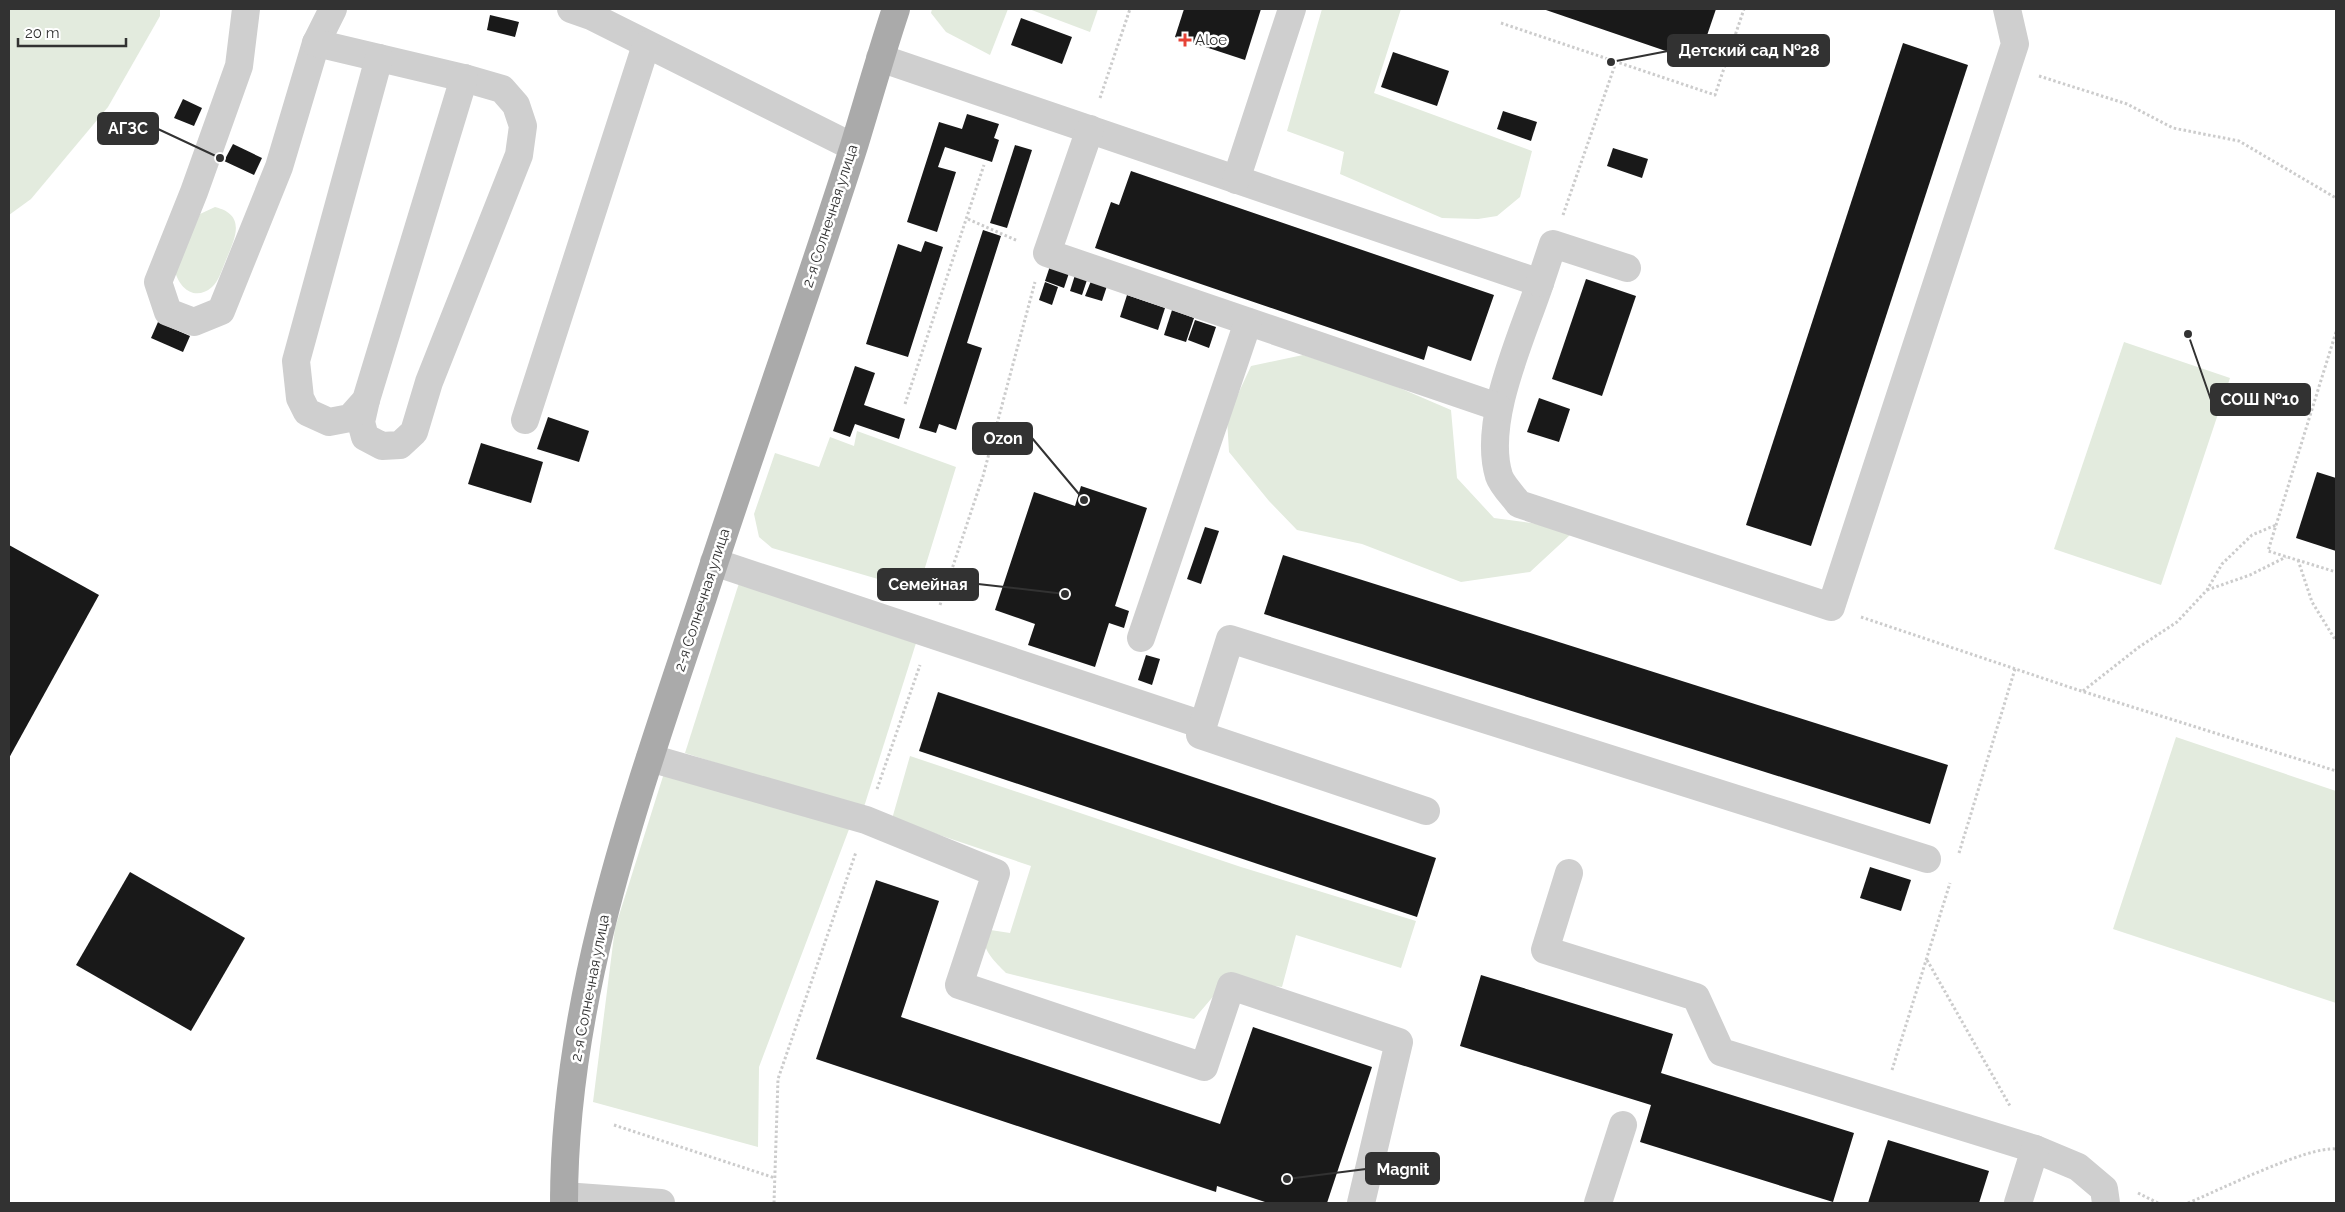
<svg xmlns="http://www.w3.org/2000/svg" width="2345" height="1212" viewBox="0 0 2345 1212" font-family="Raleway,sans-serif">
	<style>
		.green { fill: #e3ebde }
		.building { fill: #191919 }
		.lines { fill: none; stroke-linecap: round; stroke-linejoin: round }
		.path { stroke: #ccc; stroke-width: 3; stroke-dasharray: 2.5 2.5; stroke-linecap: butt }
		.minor { stroke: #cfcfcf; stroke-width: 28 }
		.major { stroke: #aaa; stroke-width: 28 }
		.poi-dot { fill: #e64337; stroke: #fff; stroke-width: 2 }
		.labels { text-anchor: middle; stroke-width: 5; stroke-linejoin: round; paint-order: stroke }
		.poi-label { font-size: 15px; fill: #323232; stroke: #fff; text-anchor: start }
		.street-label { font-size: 15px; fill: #323232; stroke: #fff }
		.leader { fill: none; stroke: #323232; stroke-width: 2 }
		.callout-dot { fill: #323232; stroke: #fff; stroke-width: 2 }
		.callout { fill: #323232; stroke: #323232; stroke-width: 2 }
		.callout-label { font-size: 16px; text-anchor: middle; font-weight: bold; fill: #fff }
	</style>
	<rect width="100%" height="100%" fill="#fff"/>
	<g class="green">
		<polygon points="9,9 160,9 160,16 108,107 31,199 9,215"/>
		<polygon points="932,9 1008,9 990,55 946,32 931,13"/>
		<polygon points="1029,9 1098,9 1090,32"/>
		<polygon points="1322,9 1401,9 1374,93 1532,151 1520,197 1497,216 1478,219 1442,218 1340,174 1344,152 1287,131"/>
		<path d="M215,207C247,215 235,238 226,260C222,269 219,281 212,287C195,302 179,288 175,271L200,214Z"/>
		<polygon points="2124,342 2230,378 2161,585 2054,549"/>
		<polygon points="1303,355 1381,380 1451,410 1457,478 1494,518 1538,524 1570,535 1530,572 1461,582 1362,544 1297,530 1269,501 1229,452 1227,418 1251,366"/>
		<polygon points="857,431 956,467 923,574 895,584 772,548 759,537 754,514 775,453 819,467 830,437 854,446"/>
		<polygon points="739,583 917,640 863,810 685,753"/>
		<polygon points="2176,737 2336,791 2336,1003 2113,929"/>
		<path d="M910,756L1241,867L1416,921L1401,968L1296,935L1282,987L1228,979L1194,1019L1006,973C993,960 980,948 984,929L1010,933L1031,866L892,819Z"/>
		<polygon points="665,770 851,824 759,1067 758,1147 593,1102 615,928"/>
	</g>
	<g class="building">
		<polygon points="1184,9 1261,9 1245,60 1175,37"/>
		<polygon points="1543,9 1716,9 1698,62"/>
		<polygon points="490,15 519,22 515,37 487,30"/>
		<polygon points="1021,18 1072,37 1062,64 1011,45"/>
		<polygon points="1903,43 1968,65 1811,546 1746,525"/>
		<polygon points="1393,52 1449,71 1437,106 1381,87"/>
		<polygon points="183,99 202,108 194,126 174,118"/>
		<polygon points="1503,111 1537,122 1531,141 1497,129"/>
		<polygon points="967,114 999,124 994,138 999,140 992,162 945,147 938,167 956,172 937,232 907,222 939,122 962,129"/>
		<polygon points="233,144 262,158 254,175 224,161"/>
		<polygon points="1015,145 1032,150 1007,228 990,223"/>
		<polygon points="1613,148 1648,159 1642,178 1607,166"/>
		<polygon points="1131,171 1494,295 1471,361 1428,346 1424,360 1095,248 1111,202 1119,205"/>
		<polygon points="983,230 1001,236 967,343 982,348 956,430 939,424 936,433 919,428"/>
		<polygon points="925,241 943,247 908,357 866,344 898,244 921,252"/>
		<polygon points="1050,266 1069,273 1064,288 1045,281"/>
		<polygon points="1075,275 1087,280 1082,295 1070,291"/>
		<polygon points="1586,279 1636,296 1602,396 1552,379"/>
		<polygon points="1091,281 1107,286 1102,301 1085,296"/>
		<polygon points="1045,282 1058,287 1052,305 1039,300"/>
		<polygon points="1127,295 1165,308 1158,330 1120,317"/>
		<polygon points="1172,310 1194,318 1186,342 1164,335"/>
		<polygon points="1195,320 1216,327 1209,348 1188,340"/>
		<polygon points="158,322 190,336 183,352 151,338"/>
		<polygon points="855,366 875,373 864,405 905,419 899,439 855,424 850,437 833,431"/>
		<polygon points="1539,398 1570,409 1559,442 1527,432"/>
		<polygon points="548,417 589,431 579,462 537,449"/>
		<polygon points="481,443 543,462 531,503 468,484"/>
		<polygon points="2317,472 2336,478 2336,551 2296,538"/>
		<polygon points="1081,486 1147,508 1115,606 1129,611 1124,628 1109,623 1095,667 1028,645 1035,624 995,610 1034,492 1075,506"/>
		<polygon points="1205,527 1219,531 1201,584 1187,579"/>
		<polygon points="9,545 99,595 9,758"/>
		<polygon points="1283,555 1948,765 1930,824 1264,614"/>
		<polygon points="1146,655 1160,659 1152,685 1138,680"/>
		<polygon points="938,692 1436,858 1417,917 919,751"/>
		<polygon points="1870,867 1911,880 1901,911 1860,898"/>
		<polygon points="130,872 245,938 191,1031 76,965"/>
		<polygon points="876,880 939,901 901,1017 1220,1124 1253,1027 1372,1067 1327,1203 1268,1203 1217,1186 1216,1192 816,1059"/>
		<polygon points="1481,975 1673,1034 1661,1073 1854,1133 1833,1202 1640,1142 1651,1105 1460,1046"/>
		<polygon points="1888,1140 1989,1171 1979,1203 1868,1203"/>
	</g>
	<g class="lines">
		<g class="path">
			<polyline points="1501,23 1715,95 1744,9"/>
			<polyline points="2039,76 2127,104 2173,128 2239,141 2336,198"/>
			<polyline points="1100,98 1130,9"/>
			<polyline points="1563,215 1616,62"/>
			<polyline points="968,219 1018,241"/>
			<polyline points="2336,332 2268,551 2336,572"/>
			<polyline points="905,404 984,165"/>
			<polyline points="2298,560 2312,602 2336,641"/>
			<polyline points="2207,590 2250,575 2286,557"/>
			<polyline points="940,605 983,476 1035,282"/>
			<polyline points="1861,617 2072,688 2336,771"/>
			<polyline points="2083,691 2139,647 2177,622 2207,590 2222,564 2252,535 2276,525"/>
			<polyline points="877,789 920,665"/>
			<polyline points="1959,853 2015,669"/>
			<polyline points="1927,960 2010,1106"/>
			<polyline points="1892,1070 1950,883"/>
			<polyline points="614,1125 775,1178"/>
			<polyline points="2138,1193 2158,1203"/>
			<polyline points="774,1203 778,1079 856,852"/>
			<path d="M2188,1203C2220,1190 2307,1146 2336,1149"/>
		</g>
		<g class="minor">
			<polyline points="246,9 239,66 194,192 158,282 168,312 194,322 221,311 279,167 316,43 333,9"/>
			<polyline points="571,9 591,16 853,147"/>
			<polyline points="316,43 464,78 502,89 516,105 523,126 519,155 429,382 414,432 400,445 382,446 365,437 361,422 366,400"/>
			<polyline points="379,58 296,361 300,398 307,412 329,422 350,418 366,400 464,78"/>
			<path d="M880,58L1540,283C1522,337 1482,421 1499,476C1502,485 1513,496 1519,504L1831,607L2015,44L2007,9"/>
			<polyline points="1090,129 1047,253 1498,407"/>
			<polyline points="1236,180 1292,9"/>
			<polyline points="1540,283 1553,244 1627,268"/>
			<polyline points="525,420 646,45"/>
			<polyline points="714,562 1203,725"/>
			<polyline points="1141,638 1248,322"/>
			<polyline points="650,758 866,820 996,873 959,985 1204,1067 1231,986 1399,1042 1361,1203"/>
			<polyline points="1426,811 1200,735 1230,639 1927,859"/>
			<polyline points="1569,873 1545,950 1696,997 1721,1052 2035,1149 2078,1167 2104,1189 2106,1203"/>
			<polyline points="564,1196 661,1203"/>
			<polyline points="1598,1203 1623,1125"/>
			<polyline points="2018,1203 2035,1149"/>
		</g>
		<path class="major" d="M564,1203C564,993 638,794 703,597C752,446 806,297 854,146C868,100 881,54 896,9"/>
	</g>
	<path class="poi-dot" d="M1182.5 32.5h5v5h5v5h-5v5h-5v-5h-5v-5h5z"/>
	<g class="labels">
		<g class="poi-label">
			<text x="1195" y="45">Aloe</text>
		</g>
		<g class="street-label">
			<text transform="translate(830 216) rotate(-72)" y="5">2-я Солнечная улица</text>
			<text transform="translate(702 600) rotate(-72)" y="5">2-я Солнечная улица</text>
			<text transform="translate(590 988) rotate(-79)" y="5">2-я Солнечная улица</text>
		</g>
	</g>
	<path class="leader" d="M1611 62L1668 51M220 158L158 129M2188 334L2211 400M1084 500L1032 438M1065 594L978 584M1287 1179L1366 1169"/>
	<g class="callout-dot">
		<circle cx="1611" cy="62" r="5"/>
		<circle cx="220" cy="158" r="5"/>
		<circle cx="2188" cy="334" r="5"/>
		<circle cx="1084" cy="500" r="5"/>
		<circle cx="1065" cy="594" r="5"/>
		<circle cx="1287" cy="1179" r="5"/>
	</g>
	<g class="callout">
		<rect x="1668" y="35" width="161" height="31" rx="5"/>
		<rect x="98" y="113" width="60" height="31" rx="5"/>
		<rect x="2211" y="384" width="99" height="31" rx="5"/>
		<rect x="973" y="423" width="59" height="31" rx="5"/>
		<rect x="878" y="569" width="100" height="31" rx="5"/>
		<rect x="1366" y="1153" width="73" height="31" rx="5"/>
	</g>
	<g class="callout-label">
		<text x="1749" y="56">Детский сад №28</text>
		<text x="128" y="134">АГЗС</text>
		<text x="2260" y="405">СОШ №10</text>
		<text x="1003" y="444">Ozon</text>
		<text x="928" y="590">Семейная</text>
		<text x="1403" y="1175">Magnit</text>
	</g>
	<rect width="2345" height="1212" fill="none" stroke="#323232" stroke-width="20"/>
	<path d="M18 38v8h108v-8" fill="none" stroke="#323232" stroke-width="2.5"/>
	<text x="25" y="38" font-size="15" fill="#323232" stroke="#ffffff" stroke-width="4" paint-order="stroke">20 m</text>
</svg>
